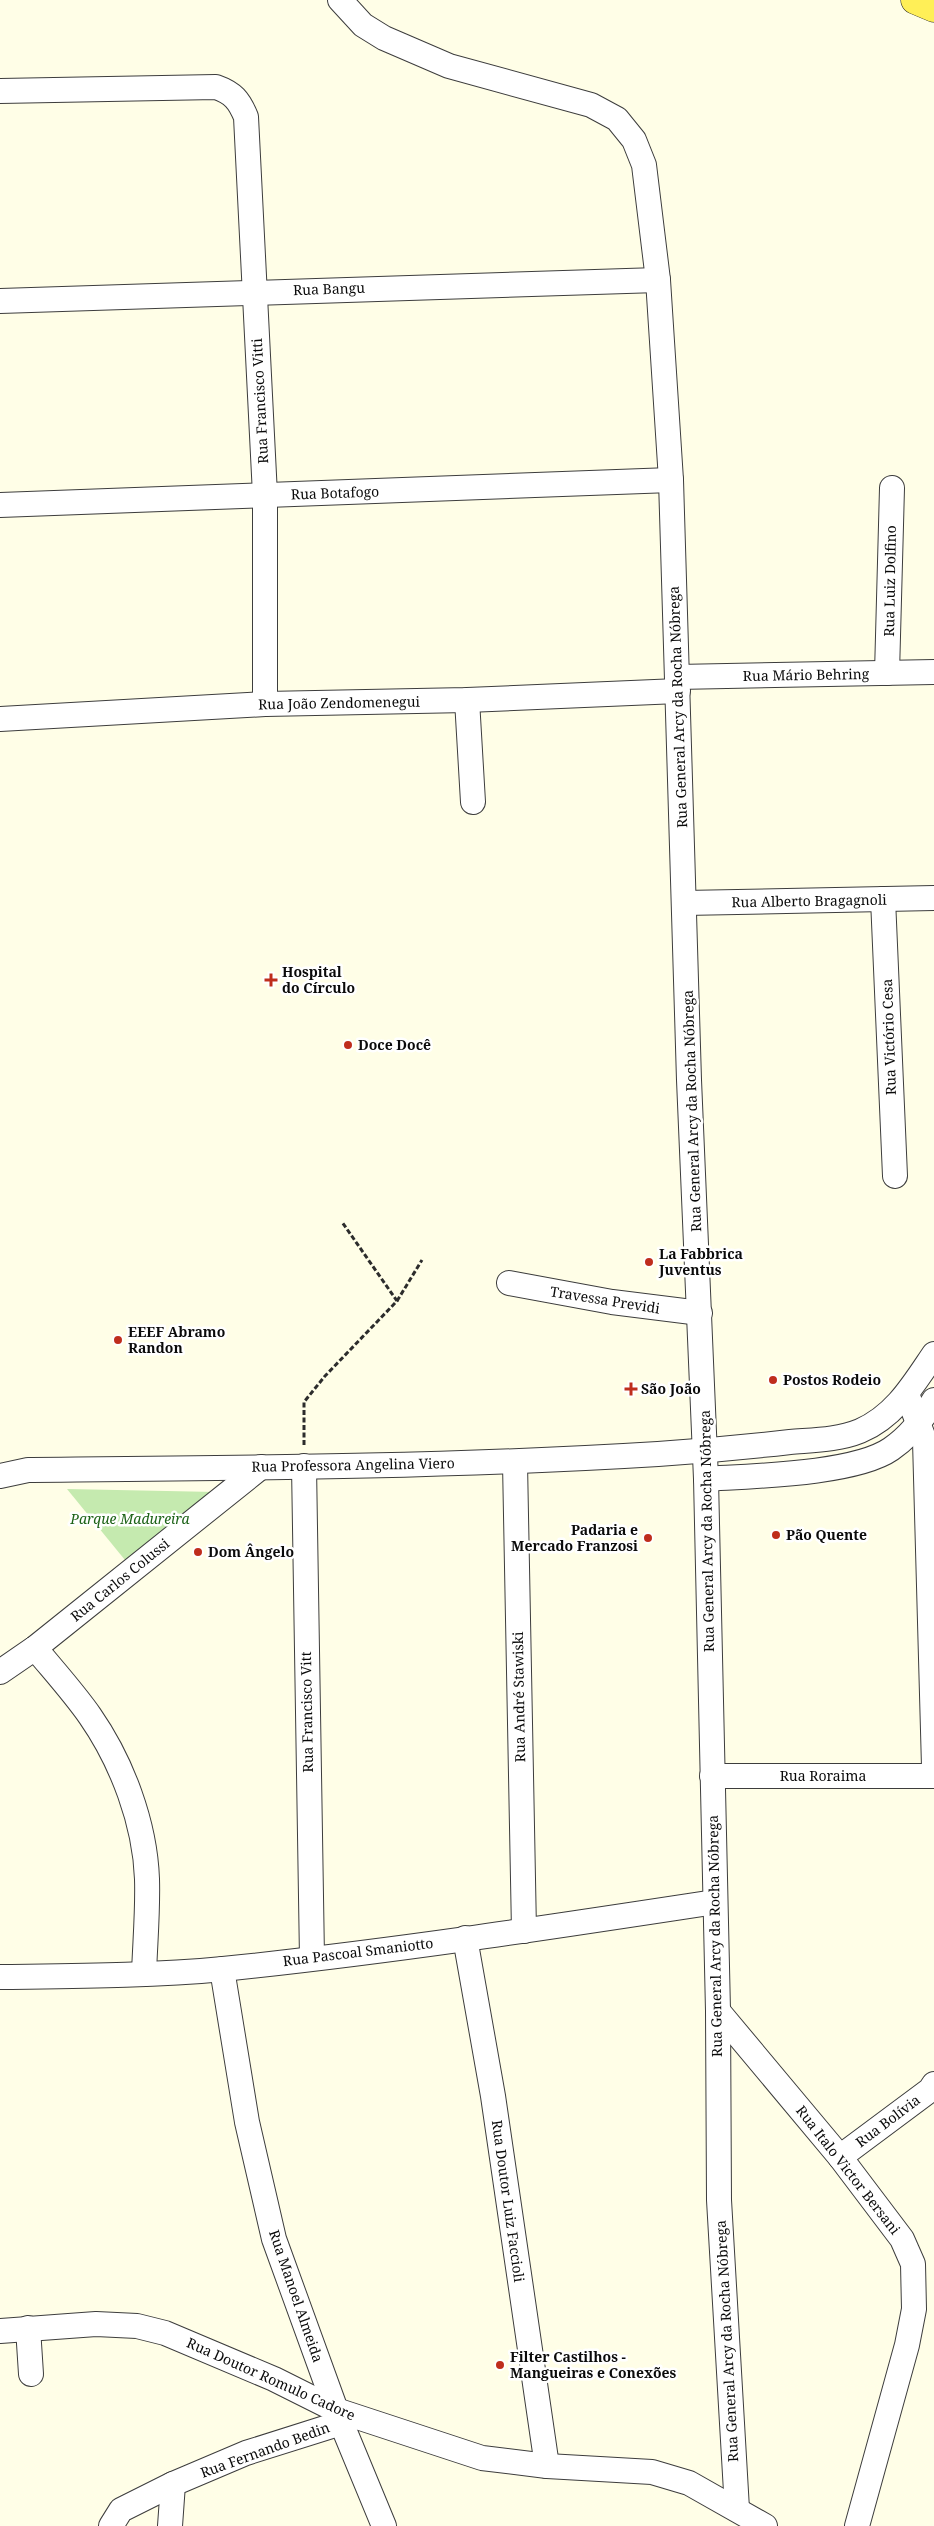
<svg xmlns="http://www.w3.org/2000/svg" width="934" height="2526" viewBox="0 0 934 2526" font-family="'Noto Serif',serif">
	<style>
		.green { fill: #c5eaaf }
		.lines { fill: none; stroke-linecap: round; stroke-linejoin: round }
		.minor-casing { stroke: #3d3d3d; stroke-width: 26 }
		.major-casing { stroke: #1b1b1b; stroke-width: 29 }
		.path { stroke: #2c2c2c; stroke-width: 3; stroke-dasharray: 5 2.5; stroke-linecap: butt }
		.minor { stroke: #fff; stroke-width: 24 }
		.major { stroke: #ffef57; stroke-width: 28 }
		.poi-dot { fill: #bf2d1c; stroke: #fff; stroke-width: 2 }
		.labels { text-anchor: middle; stroke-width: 5; stroke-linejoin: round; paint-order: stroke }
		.street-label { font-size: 14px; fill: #0a0a0a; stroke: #fff }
		.poi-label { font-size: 14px; font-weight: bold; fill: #0a0a0a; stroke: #fff; text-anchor: start }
		.park-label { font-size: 14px; font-style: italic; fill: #1d6318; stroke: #fff }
	</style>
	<rect width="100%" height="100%" fill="#fffee7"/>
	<polygon class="green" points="67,1489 216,1492 125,1560"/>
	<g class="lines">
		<g class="minor-casing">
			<g id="minor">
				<polyline points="340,0 363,25 384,38 449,66 591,105 617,119 634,140 644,165 658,280 671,480 689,1080 706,1479 718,2011 719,2200 737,2509"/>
				<path d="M0,91L216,87C233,93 239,100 246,117L265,495V704"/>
				<polyline points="0,301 658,280"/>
				<polyline points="0,505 671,480"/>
				<polyline points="887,673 892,488"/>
				<polyline points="677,677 934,672"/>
				<polyline points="467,700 473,802"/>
				<polyline points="0,719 265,704 467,700 678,691"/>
				<polyline points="883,899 895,1176"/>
				<polyline points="684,903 934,898"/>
				<polyline points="509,1283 612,1302 700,1313"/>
				<polyline points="907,1394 925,1441 934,1767"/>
				<polyline points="515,1463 524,1931"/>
				<polyline points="304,1466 312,1958"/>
				<path d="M0,1476L28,1470C238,1468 448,1467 658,1454C702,1451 746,1447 790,1442C813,1440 838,1440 860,1431C895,1416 913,1385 934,1354"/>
				<path d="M706,1479C753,1476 855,1474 891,1449C910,1436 923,1419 934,1400"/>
				<path d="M35,1648C54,1671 74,1693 90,1716C122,1762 145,1823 147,1879C148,1911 145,1943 144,1974"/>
				<polyline points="0,1672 35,1648 261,1467"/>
				<polyline points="712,1776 934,1776"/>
				<polyline points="465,1938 493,2096 547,2466"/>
				<polyline points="222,1969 247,2122 274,2239 336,2410 384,2526"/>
				<path d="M0,1977C74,1976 149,1976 223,1969C388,1952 551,1927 715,1902"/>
				<polyline points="718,2011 840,2157 902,2239 913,2264 914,2309 907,2345 857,2526"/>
				<polyline points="840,2157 930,2090 934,2084"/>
				<polyline points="28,2328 31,2374"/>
				<polyline points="0,2331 96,2324 137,2326 165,2333 274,2379 336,2410 482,2458 547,2466 652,2472 689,2483 765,2526"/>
				<polyline points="111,2526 121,2510 173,2484"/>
				<polyline points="170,2526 173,2484 246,2453 341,2423"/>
			</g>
		</g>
		<g class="major-casing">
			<polyline id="major" points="915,0 934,8"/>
		</g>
		<g class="path">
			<polyline points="397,1301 422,1260"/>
			<polyline points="304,1445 304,1402 325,1376 397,1301 342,1222"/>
		</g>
		<use href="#minor" class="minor"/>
		<use href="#major" class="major"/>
	</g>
	<g class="poi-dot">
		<path d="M268.5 972.5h5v5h5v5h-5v5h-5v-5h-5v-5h5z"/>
		<circle cx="348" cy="1045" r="5"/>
		<circle cx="649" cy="1262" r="5"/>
		<circle cx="118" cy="1340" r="5"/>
		<circle cx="773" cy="1380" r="5"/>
		<path d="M628.5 1381.5h5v5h5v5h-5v5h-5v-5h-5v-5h5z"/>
		<circle cx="776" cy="1535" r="5"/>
		<circle cx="648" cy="1538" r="5"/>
		<circle cx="198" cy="1552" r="5"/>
		<circle cx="500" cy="2365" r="5"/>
	</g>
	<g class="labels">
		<g class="street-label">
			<text transform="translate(329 289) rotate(-2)" y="5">Rua Bangu</text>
			<text transform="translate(260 401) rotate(-93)" y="5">Rua Francisco Vitti</text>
			<text transform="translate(335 493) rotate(-2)" y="5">Rua Botafogo</text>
			<text transform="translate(890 581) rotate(-89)" y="5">Rua Luiz Dolfino</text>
			<text transform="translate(806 675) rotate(-1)" y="5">Rua Mário Behring</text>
			<text transform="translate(339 703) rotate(-1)" y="5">Rua João Zendomenegui</text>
			<text transform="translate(678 707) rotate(-92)" y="5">Rua General Arcy da Rocha Nóbrega</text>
			<text transform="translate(809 901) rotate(-1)" y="5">Rua Alberto Bragagnoli</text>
			<text transform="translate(889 1037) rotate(-92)" y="5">Rua Victório Cesa</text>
			<text transform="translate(692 1111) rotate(-92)" y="5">Rua General Arcy da Rocha Nóbrega</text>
			<text transform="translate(605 1300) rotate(9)" y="5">Travessa Previdi</text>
			<text transform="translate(353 1465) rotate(-1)" y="5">Rua Professora Angelina Viero</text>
			<text transform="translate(707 1531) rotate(-91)" y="5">Rua General Arcy da Rocha Nóbrega</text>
			<text transform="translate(120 1580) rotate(-39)" y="5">Rua Carlos Colussi</text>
			<text transform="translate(519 1697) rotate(-91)" y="5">Rua André Stawiski</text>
			<text transform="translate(307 1712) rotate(-91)" y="5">Rua Francisco Vitt</text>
			<text x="823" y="1781">Rua Roraima</text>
			<text transform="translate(715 1936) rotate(-91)" y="5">Rua General Arcy da Rocha Nóbrega</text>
			<text transform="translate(358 1952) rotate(-7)" y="5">Rua Pascoal Smaniotto</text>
			<text transform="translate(888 2121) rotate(-37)" y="5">Rua Bolívia</text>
			<text transform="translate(848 2170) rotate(52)" y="5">Rua Italo Victor Bersani</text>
			<text transform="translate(508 2201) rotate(82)" y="5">Rua Doutor Luiz Faccioli</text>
			<text transform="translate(296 2296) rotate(71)" y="5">Rua Manoel Almeida</text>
			<text transform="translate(727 2341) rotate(-93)" y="5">Rua General Arcy da Rocha Nóbrega</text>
			<text transform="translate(271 2379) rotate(24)" y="5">Rua Doutor Romulo Cadore</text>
			<text transform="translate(265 2450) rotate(-20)" y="5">Rua Fernando Bedin</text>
		</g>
		<g class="poi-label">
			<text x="282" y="977">Hospital<tspan x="282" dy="16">do Círculo</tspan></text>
			<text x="358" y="1050">Doce Docê</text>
			<text x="659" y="1259">La Fabbrica<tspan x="659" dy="16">Juventus</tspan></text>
			<text x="128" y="1337">EEEF Abramo<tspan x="128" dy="16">Randon</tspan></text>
			<text x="783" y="1385">Postos Rodeio</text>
			<text x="641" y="1394">São João</text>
			<text x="638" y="1535" text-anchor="end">Padaria e<tspan x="638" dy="16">Mercado Franzosi</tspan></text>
			<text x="786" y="1540">Pão Quente</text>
			<text x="208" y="1557">Dom Ângelo</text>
			<text x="510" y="2362">Filter Castilhos -<tspan x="510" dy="16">Mangueiras e Conexões</tspan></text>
		</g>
		<g class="park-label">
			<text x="130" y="1524">Parque Madureira</text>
		</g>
	</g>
</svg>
